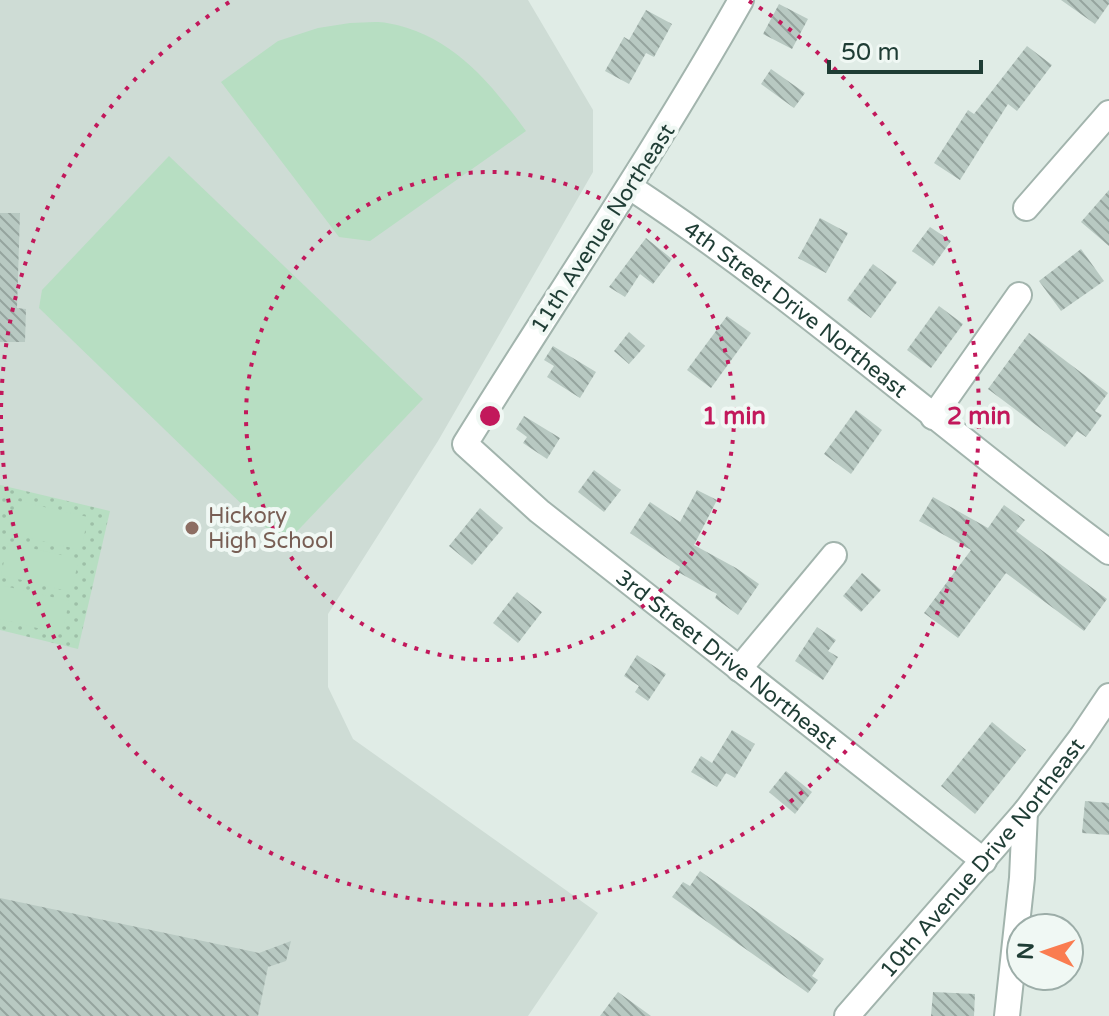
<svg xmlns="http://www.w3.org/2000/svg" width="1109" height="1016" viewBox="0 0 1109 1016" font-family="'Varela Round',sans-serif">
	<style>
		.built { fill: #cedcd5 }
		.grass { fill: url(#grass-dots) }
		.garden { fill: #b7dec2 }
		.building { fill: url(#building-back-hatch) }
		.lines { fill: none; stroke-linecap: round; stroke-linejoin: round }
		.minor-casing { stroke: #a2b4ad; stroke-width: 28 }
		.minor { stroke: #fff; stroke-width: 24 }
		.ring { fill: none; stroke: #c2185b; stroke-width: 4; stroke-dasharray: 4 8 }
		.education-dot { fill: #8d6e63; stroke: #f0f8f4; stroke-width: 3 }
		.labels { text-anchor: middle; stroke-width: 8; stroke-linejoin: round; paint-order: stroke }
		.street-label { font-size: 22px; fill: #1f3d35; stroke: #f0f8f4 }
		.education-label { font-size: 22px; fill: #785e54; stroke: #f0f8f4; text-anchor: start }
		.centre { fill: #c2185b; stroke: #f0f8f4; stroke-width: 4 }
		.ring-label { font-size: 24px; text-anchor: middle; font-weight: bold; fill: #c2185b; stroke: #f0f8f4; stroke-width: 8; stroke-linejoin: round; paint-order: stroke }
	</style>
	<defs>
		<pattern id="grass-dots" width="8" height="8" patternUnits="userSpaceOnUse" patternTransform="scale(2)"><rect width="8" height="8" fill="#b7dec2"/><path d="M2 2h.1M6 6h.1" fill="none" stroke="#9dbfa7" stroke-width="1.8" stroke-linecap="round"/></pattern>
		<pattern id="building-back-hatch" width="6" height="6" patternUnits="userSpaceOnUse" patternTransform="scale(2)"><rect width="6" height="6" fill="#b8c9c2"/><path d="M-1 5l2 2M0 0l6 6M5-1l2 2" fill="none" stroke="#95a49e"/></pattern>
	</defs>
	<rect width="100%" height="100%" fill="#e0ece6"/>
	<polygon class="built" points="0,0 528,0 593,110 593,172 438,441 328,614 328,687 353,739 598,913 528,1016 0,1016"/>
	<polygon class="grass" points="0,485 110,511 78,649 0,630"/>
	<g class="garden">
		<path d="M350,23C362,23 376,21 387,23C451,34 490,82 526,131L370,241L339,237L221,82L278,41L318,28Z"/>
		<polygon points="169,156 423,399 284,545 39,308 42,290"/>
		<polygon points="18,501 88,517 81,550 11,534"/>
		<polygon points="8,543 79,559 71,592 1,575"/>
		<polygon points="0,585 69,601 62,634 0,619"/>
	</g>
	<g class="building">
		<polygon points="1061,0 1109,0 1109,4 1095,24"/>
		<polygon points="779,4 808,19 792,49 763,34"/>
		<polygon points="646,10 672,24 654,57 646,53 629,84 605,71 624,37 629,40"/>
		<polygon points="1027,46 1052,65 1017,111 1008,104 960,180 934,163 968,110 974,114"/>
		<polygon points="771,69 805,93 794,108 761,84"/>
		<polygon points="1109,190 1109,246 1081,222"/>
		<polygon points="0,213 20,213 17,308 26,309 25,342 0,342"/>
		<polygon points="820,218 848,233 826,273 798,258"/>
		<polygon points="930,227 951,241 933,266 912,251"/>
		<polygon points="646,238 672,259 653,284 640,274 625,297 609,287"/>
		<polygon points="1081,249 1104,281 1061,311 1039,281"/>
		<polygon points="873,264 897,282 871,318 847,300"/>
		<polygon points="939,306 963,324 931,368 907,350"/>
		<polygon points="727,316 751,333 711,388 687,370"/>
		<polygon points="629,332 645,346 629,364 614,351"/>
		<polygon points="1029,333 1108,393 1095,411 1102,415 1086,437 1077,431 1065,447 988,389"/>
		<polygon points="553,346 596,372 580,398 547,377 554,366 544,360"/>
		<polygon points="856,410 882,430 851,474 824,454"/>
		<polygon points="524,416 560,438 547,459 523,443 527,437 516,429"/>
		<polygon points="594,470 621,490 604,512 578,492"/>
		<polygon points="697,490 717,500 694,545 736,568 759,584 738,615 715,598 717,594 678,572 680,567 630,533 650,502 680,522"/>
		<polygon points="933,497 988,528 1004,505 1025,520 1016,531 1107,599 1084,631 1006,573 958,638 924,613 971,550 919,521"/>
		<polygon points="480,508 503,528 472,565 449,546"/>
		<polygon points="862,573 881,590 861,612 843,596"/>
		<polygon points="517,592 542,612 518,643 493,623"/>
		<polygon points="817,627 836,640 828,651 838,657 823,680 795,661"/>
		<polygon points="637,655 666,674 648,701 635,692 639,686 624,676"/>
		<polygon points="992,722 1026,750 975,814 941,786"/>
		<polygon points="732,730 755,744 735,778 726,773 717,787 691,772 701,756 712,763"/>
		<polygon points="786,771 812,792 795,814 769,792"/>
		<polygon points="1085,801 1109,803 1109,835 1082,833"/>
		<polygon points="700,871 824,959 812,976 818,980 808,993 672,897 683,882 690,886"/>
		<polygon points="0,898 259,953 291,941 286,961 268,967 258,1016 0,1016"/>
		<polygon points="618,992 651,1016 600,1016"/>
		<polygon points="933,992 975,994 974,1016 931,1016"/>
	</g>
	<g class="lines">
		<g class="minor-casing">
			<g id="minor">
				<path id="s1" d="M741,0C655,152 557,296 465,444L539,511L984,861"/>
				<path id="s2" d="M630,187C798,298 948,433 1109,552"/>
				<polyline points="1026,208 1109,113"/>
				<polyline points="933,417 1019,295"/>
				<polyline points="739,669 834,555"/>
				<path id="s3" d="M847,1016L1025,812L1080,739L1109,696"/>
				<polyline points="1007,1016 1022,878 1025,812"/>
			</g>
		</g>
		<use href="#minor" class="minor"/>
	</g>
	<g class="ring">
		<circle cx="490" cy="416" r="244"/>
		<path d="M749 1A489 489 0 1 1 231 1"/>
	</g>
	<circle class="education-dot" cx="192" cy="528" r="8"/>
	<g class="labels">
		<g class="street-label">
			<text transform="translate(602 228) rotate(-57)" y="8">11th Avenue Northeast</text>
			<text dy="8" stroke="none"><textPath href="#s2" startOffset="206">4th Street Drive Northeast</textPath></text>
			<text dy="8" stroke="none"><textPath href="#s1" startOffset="862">3rd Street Drive Northeast</textPath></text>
			<text dy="8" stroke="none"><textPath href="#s3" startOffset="208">10th Avenue Drive Northeast</textPath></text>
		</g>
		<g class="education-label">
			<text x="208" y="523">Hickory<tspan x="208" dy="25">High School</tspan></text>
		</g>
	</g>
	<circle cx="490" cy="416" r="12" class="centre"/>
	<g class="ring-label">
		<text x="734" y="424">1 min</text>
		<text x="979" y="424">2 min</text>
	</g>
	<g transform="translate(1045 952) rotate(273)"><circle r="38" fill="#f0f8f4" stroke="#9cada8" stroke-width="2"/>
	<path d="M0-6L14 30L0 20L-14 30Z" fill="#fa7c50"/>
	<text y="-12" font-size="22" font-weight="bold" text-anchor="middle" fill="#1f3d35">N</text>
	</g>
	<path d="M829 60v12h152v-12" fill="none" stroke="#1f3d35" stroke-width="4"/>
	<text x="841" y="60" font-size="24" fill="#1f3d35" stroke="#f0f8f4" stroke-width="6" paint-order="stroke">50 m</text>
</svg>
